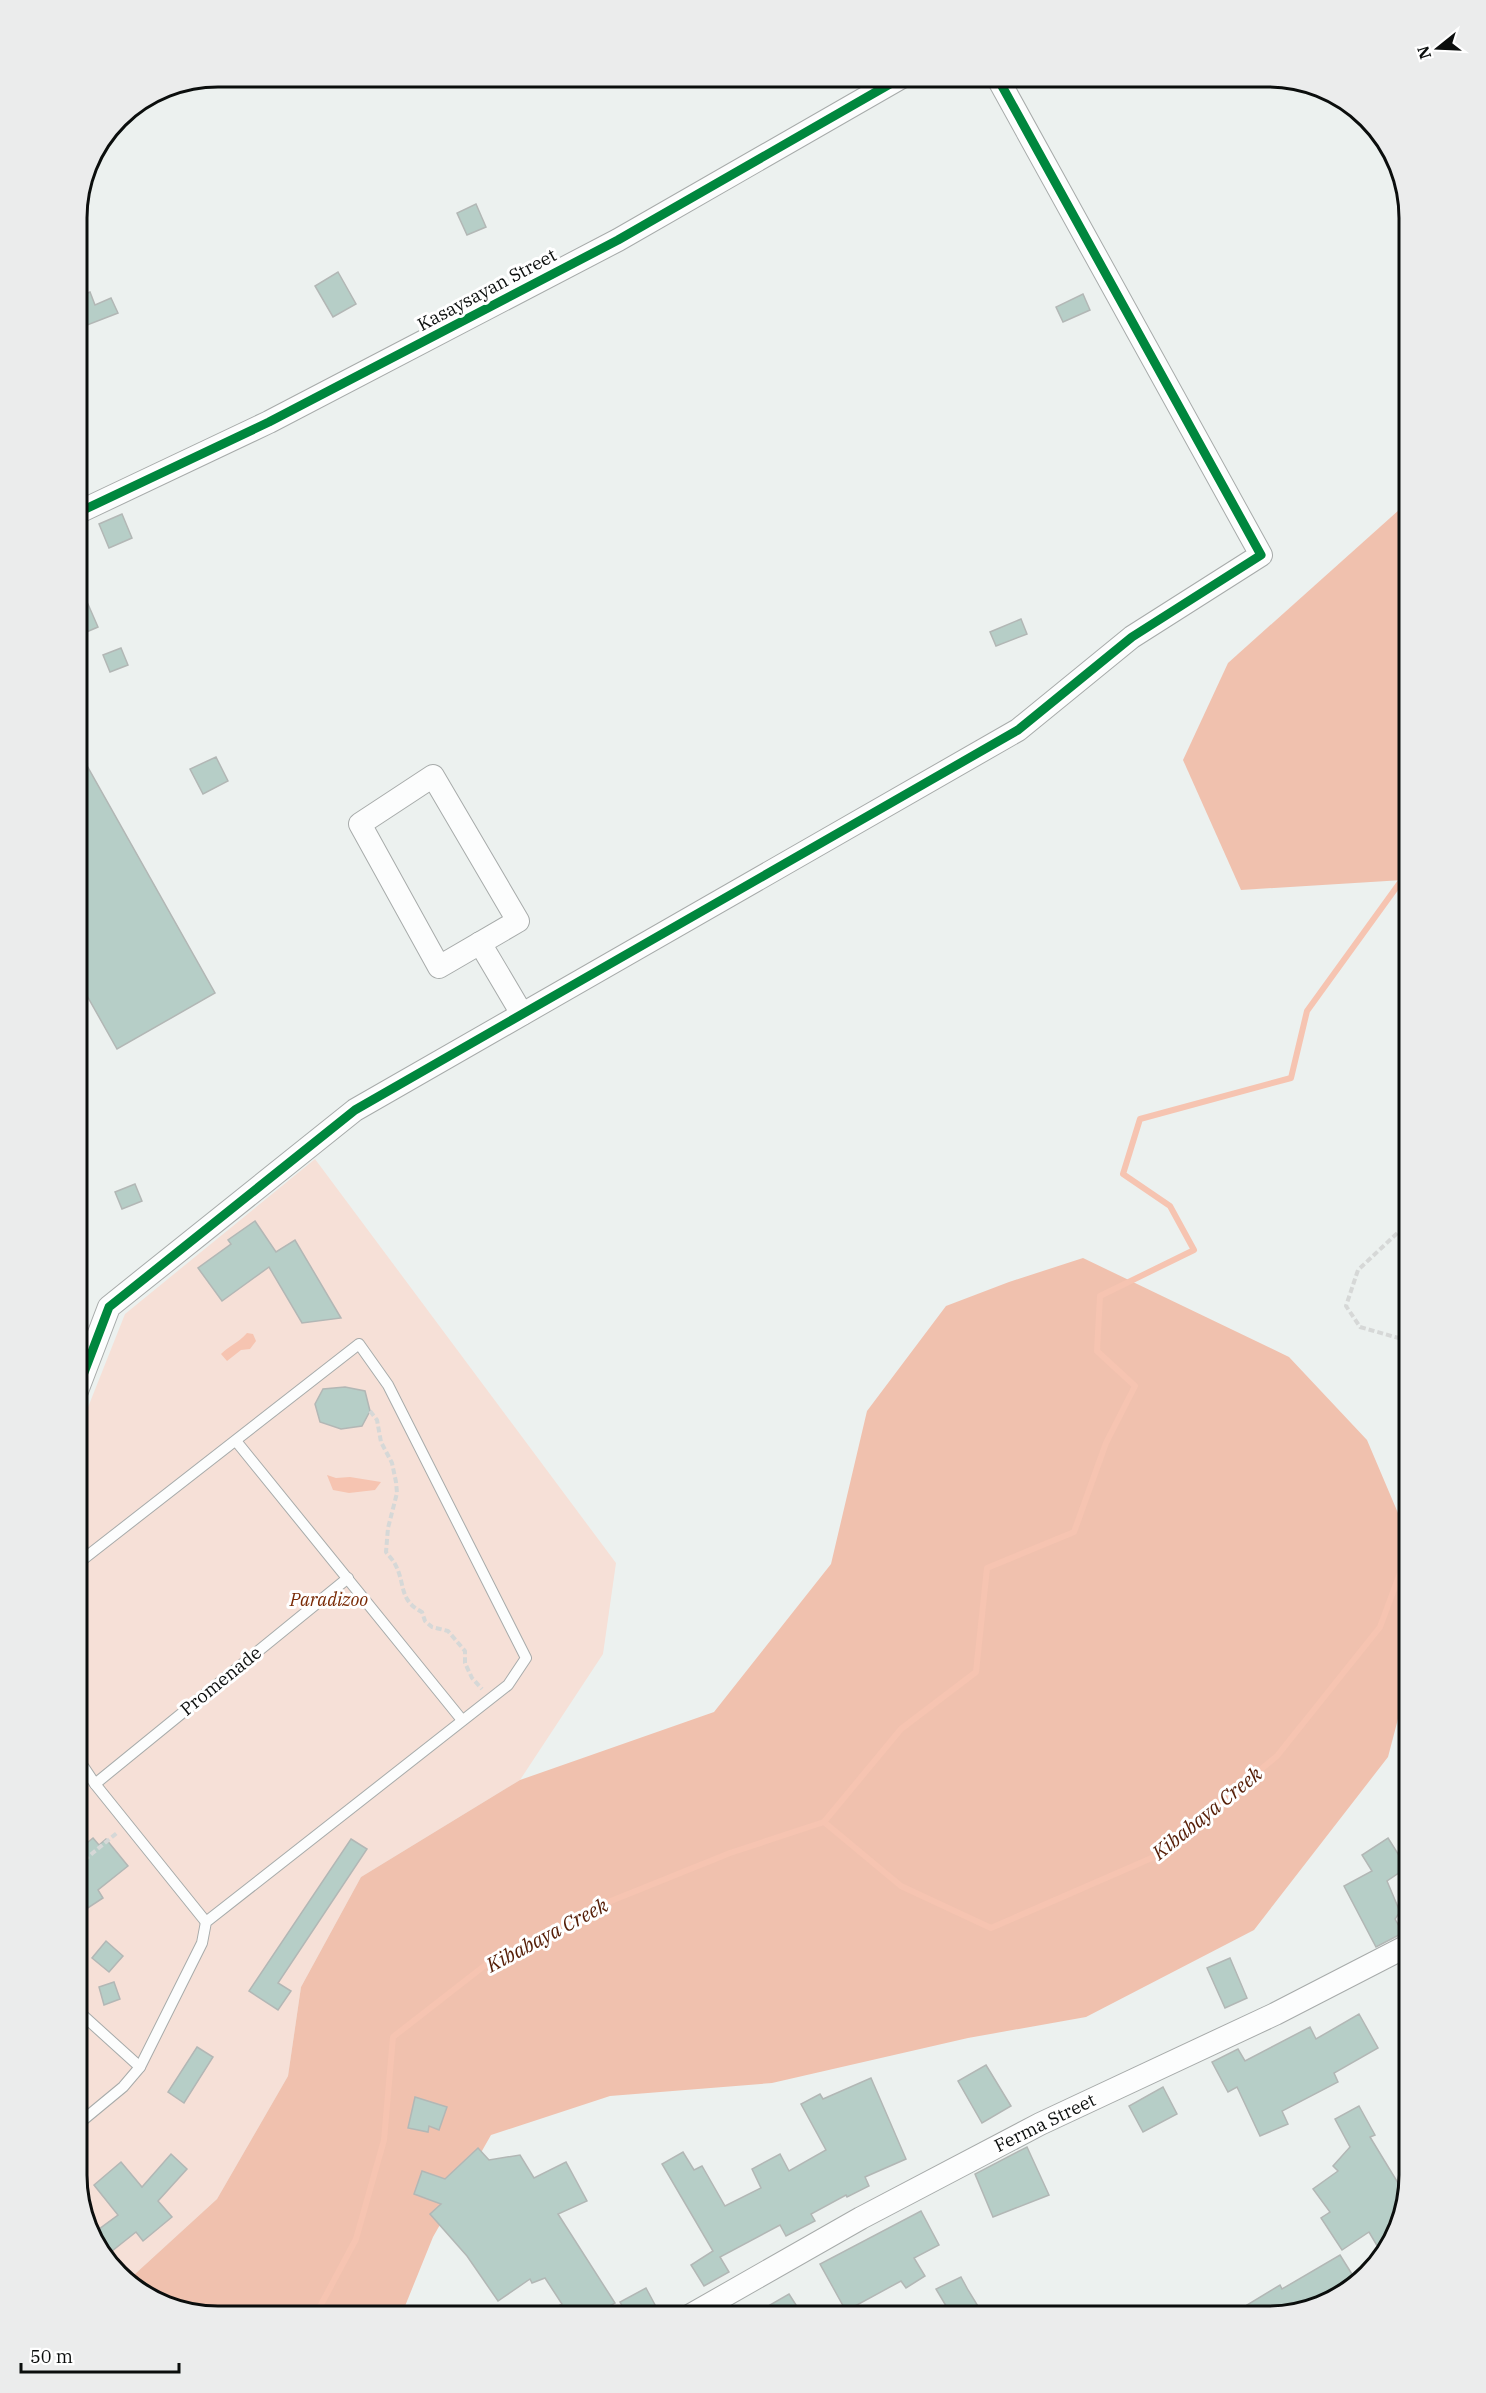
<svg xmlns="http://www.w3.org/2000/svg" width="1486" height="2393" viewBox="0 0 1486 2393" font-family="'IBM Plex Serif',serif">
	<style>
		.green { fill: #f6e0d7 }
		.forest { fill: #f0c1ae }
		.water { fill: #f6c4b1 }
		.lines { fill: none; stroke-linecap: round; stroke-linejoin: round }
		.stream { stroke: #f6c4b1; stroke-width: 6 }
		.building { fill: #b6cec7; stroke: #b2b7b5; stroke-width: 1.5 }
		.lane-casing { stroke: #a7abaa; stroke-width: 12 }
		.street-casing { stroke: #a7abaa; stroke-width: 24 }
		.path { stroke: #d6d8d7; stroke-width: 4; stroke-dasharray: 6 3; stroke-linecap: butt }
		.lane { stroke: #fcfdfd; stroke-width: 10 }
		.street { stroke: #fcfdfd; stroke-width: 22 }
		.cycleway-casing { stroke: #fff; stroke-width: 13 }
		.cycleway { stroke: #00873e; stroke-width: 9 }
		.labels { text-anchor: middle; stroke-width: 6; stroke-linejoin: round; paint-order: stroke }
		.street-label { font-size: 18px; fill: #0b0e0d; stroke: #fff }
		.park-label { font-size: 18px; font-style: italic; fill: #792a05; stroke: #fff }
		.water-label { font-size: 20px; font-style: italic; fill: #551d06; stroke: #fff }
		.rim { fill: none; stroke: #0b0e0d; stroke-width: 3 }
	</style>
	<rect width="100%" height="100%" fill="#ecf1ef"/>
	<polygon class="green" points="315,1159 616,1563 603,1654 520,1780 361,1877 301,1987 288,2076 217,2199 135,2274 126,2277 91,2238 77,2175 77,1435 125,1314"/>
	<g class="forest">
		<polygon points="1409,501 1409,878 1403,880 1241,890 1183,760 1228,663"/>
		<polygon points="1083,1258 1289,1357 1367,1440 1409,1539 1409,1677 1388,1757 1254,1930 1086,2017 968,2038 772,2083 610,2096 491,2135 433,2237 401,2316 209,2316 140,2293 126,2277 135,2274 217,2199 288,2076 301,1987 361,1877 520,1780 714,1712 831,1564 867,1411 946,1306 1009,1282"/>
	</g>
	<g class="water">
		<path d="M247,1333L253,1334L256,1341L250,1349L241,1350L227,1361L221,1354C229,1346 238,1343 247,1333Z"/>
		<polygon points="327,1475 336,1478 350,1477 381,1482 375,1490 349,1493 333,1490"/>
	</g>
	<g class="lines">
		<g class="stream">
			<polyline points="824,1822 901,1886 991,1928 1154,1857 1277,1756 1380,1627 1409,1549"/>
			<polyline points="315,2316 356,2239 384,2140 393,2037 488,1963 596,1907 730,1853 824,1822 901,1729 976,1672 987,1568 1074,1532 1106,1443 1135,1386 1097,1351 1100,1296 1194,1250 1170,1206 1123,1174 1140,1119 1291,1078 1307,1011 1409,870"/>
		</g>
	</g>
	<g class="building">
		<polygon points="476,204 486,227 467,235 457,213"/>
		<polygon points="338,272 356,304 333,317 315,286"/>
		<polygon points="90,292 95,305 111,298 118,313 77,329 77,297"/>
		<polygon points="1083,294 1090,310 1063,322 1056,307"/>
		<polygon points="122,514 132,538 109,548 99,524"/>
		<polygon points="77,579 98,627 77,636"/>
		<polygon points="1021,619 1027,634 996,646 990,632"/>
		<polygon points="121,648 128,665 110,672 103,655"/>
		<polygon points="77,748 215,993 117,1049 77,978"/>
		<polygon points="216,757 228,781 203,794 190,769"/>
		<polygon points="135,1184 142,1201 122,1209 115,1192"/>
		<polygon points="255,1221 276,1252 295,1240 341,1318 302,1323 269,1267 222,1301 198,1268 231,1244 228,1240"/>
		<polygon points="345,1387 365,1391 370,1411 362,1426 341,1429 320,1422 315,1404 323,1389"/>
		<polygon points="93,1838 99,1845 106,1839 128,1866 98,1890 103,1898 77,1915 77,1851"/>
		<polygon points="1388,1838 1400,1857 1409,1852 1409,1866 1387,1881 1400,1912 1395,1919 1403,1933 1376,1947 1344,1886 1372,1871 1362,1855"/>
		<polygon points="351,1839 367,1849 278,1983 291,1991 278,2010 249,1991"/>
		<polygon points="106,1941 123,1956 109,1972 92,1958"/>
		<polygon points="1230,1958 1247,1998 1225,2008 1207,1968"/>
		<polygon points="114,1982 120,1999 104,2005 99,1987"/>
		<polygon points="1359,2014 1378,2048 1334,2073 1338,2082 1282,2111 1288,2124 1260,2136 1237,2087 1228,2092 1212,2062 1238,2049 1245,2061 1310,2027 1316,2039"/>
		<polygon points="197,2047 213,2057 184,2103 168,2092"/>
		<polygon points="986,2065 1011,2106 982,2123 958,2081"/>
		<polygon points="871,2078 906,2159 865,2177 869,2186 847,2197 846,2195 811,2214 815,2221 786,2236 780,2225 720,2257 729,2272 704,2286 691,2265 713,2251 662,2164 683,2152 694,2170 702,2166 725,2206 761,2188 752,2169 780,2154 789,2171 826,2150 801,2104 820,2094 823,2099"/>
		<polygon points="1163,2087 1177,2114 1143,2132 1129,2106"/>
		<polygon points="415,2097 447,2107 439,2130 429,2126 428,2132 408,2128"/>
		<polygon points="1359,2106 1375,2135 1370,2137 1398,2183 1409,2176 1390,2246 1382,2254 1369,2232 1342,2250 1321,2218 1330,2212 1313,2189 1338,2171 1333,2166 1350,2147 1335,2119"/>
		<polygon points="1027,2147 1049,2195 993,2217 975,2174"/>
		<polygon points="478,2148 489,2160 520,2155 534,2178 566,2162 587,2201 558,2214 615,2303 593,2316 540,2316 562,2304 545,2278 532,2283 530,2279 498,2301 467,2256 430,2214 441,2204 414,2194 422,2171 445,2179"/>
		<polygon points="171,2154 187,2169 158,2201 172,2217 143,2241 136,2232 107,2255 91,2235 118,2215 94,2185 121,2162 142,2187"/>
		<polygon points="921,2211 939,2245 914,2258 925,2276 906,2288 901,2281 846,2311 820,2264"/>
		<polygon points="1340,2255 1355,2279 1331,2302 1268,2316 1254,2316 1247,2305 1280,2285 1282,2289"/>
		<polygon points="961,2277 968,2290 984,2316 952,2316 936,2289"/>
		<polygon points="646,2288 661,2316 628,2316 620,2302"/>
		<polygon points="789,2294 803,2316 751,2316"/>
	</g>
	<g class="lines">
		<g class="lane-casing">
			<g id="lane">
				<polyline points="236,1441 462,1720"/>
				<polyline points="77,1757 95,1784 206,1922"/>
				<polyline points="95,1784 348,1578"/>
				<polyline points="77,2010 140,2067"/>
				<polyline points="77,2125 123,2087 140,2067 202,1943 206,1922 508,1685 526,1658 388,1385 359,1344 77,1564"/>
			</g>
		</g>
		<g class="street-casing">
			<g id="street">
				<polyline points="77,513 269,422 618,240 902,77"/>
				<polygon points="433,776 518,921 439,967 360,824"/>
				<polyline points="480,943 522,1014"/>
				<polyline points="77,1391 109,1307 355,1110 1018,730 1132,637 1261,555 997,77"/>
				<polyline points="689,2316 861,2218 1040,2124 1275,2014 1409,1945"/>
			</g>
		</g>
		<g class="path">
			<polyline points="1409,1341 1360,1327 1346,1306 1358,1270 1409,1222"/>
			<path d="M370,1411L377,1420L381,1442L392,1463L396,1482L397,1493L388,1528L386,1552C389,1556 393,1560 395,1564C406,1584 398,1600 422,1612L425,1621L432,1627L448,1631L465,1651V1663L472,1678L482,1689"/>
			<polyline points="77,1866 118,1832"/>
		</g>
		<use href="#lane" class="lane"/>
		<use href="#street" class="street"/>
		<g class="cycleway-casing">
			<g id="cycleway">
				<polyline points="77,513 269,422 618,240 902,77"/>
				<polyline points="77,1391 109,1307 355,1110 1018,730 1132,637 1261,555 997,77"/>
			</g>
		</g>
		<use href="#cycleway" class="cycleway"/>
	</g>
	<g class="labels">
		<g class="street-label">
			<text transform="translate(487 290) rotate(-28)" y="6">Kasaysayan Street</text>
			<text transform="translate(221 1681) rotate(-39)" y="6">Promenade</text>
			<text transform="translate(1045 2123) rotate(-26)" y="6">Ferma Street</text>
		</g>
		<g class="park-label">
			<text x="329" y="1606">Paradizoo</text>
		</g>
		<g class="water-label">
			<text transform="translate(1207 1813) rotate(-39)" y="7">Kibabaya Creek</text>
			<text transform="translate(547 1935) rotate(-28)" y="7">Kibabaya Creek</text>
		</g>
	</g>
	<path d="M0 0H1486V2393H0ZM218 87H1268A131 131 0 0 1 1399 218V2175A131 131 0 0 1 1268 2306H218A131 131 0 0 1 87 2175V218A131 131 0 0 1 218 87Z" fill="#ebecec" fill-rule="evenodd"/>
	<path class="rim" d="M218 87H1268A131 131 0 0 1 1399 218V2175A131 131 0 0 1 1268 2306H218A131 131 0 0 1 87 2175V218A131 131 0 0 1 218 87Z"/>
	<g transform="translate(1438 48) rotate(252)" stroke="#ffffff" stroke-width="4.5" paint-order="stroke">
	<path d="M0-4.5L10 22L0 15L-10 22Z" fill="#0b0e0d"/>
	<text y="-9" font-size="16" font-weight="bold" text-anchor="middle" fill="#0b0e0d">N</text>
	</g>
	<path d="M21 2363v9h158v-9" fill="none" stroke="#0b0e0d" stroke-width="3"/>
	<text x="30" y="2363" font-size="18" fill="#0b0e0d" stroke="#ffffff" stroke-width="4.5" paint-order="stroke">50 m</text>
</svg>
